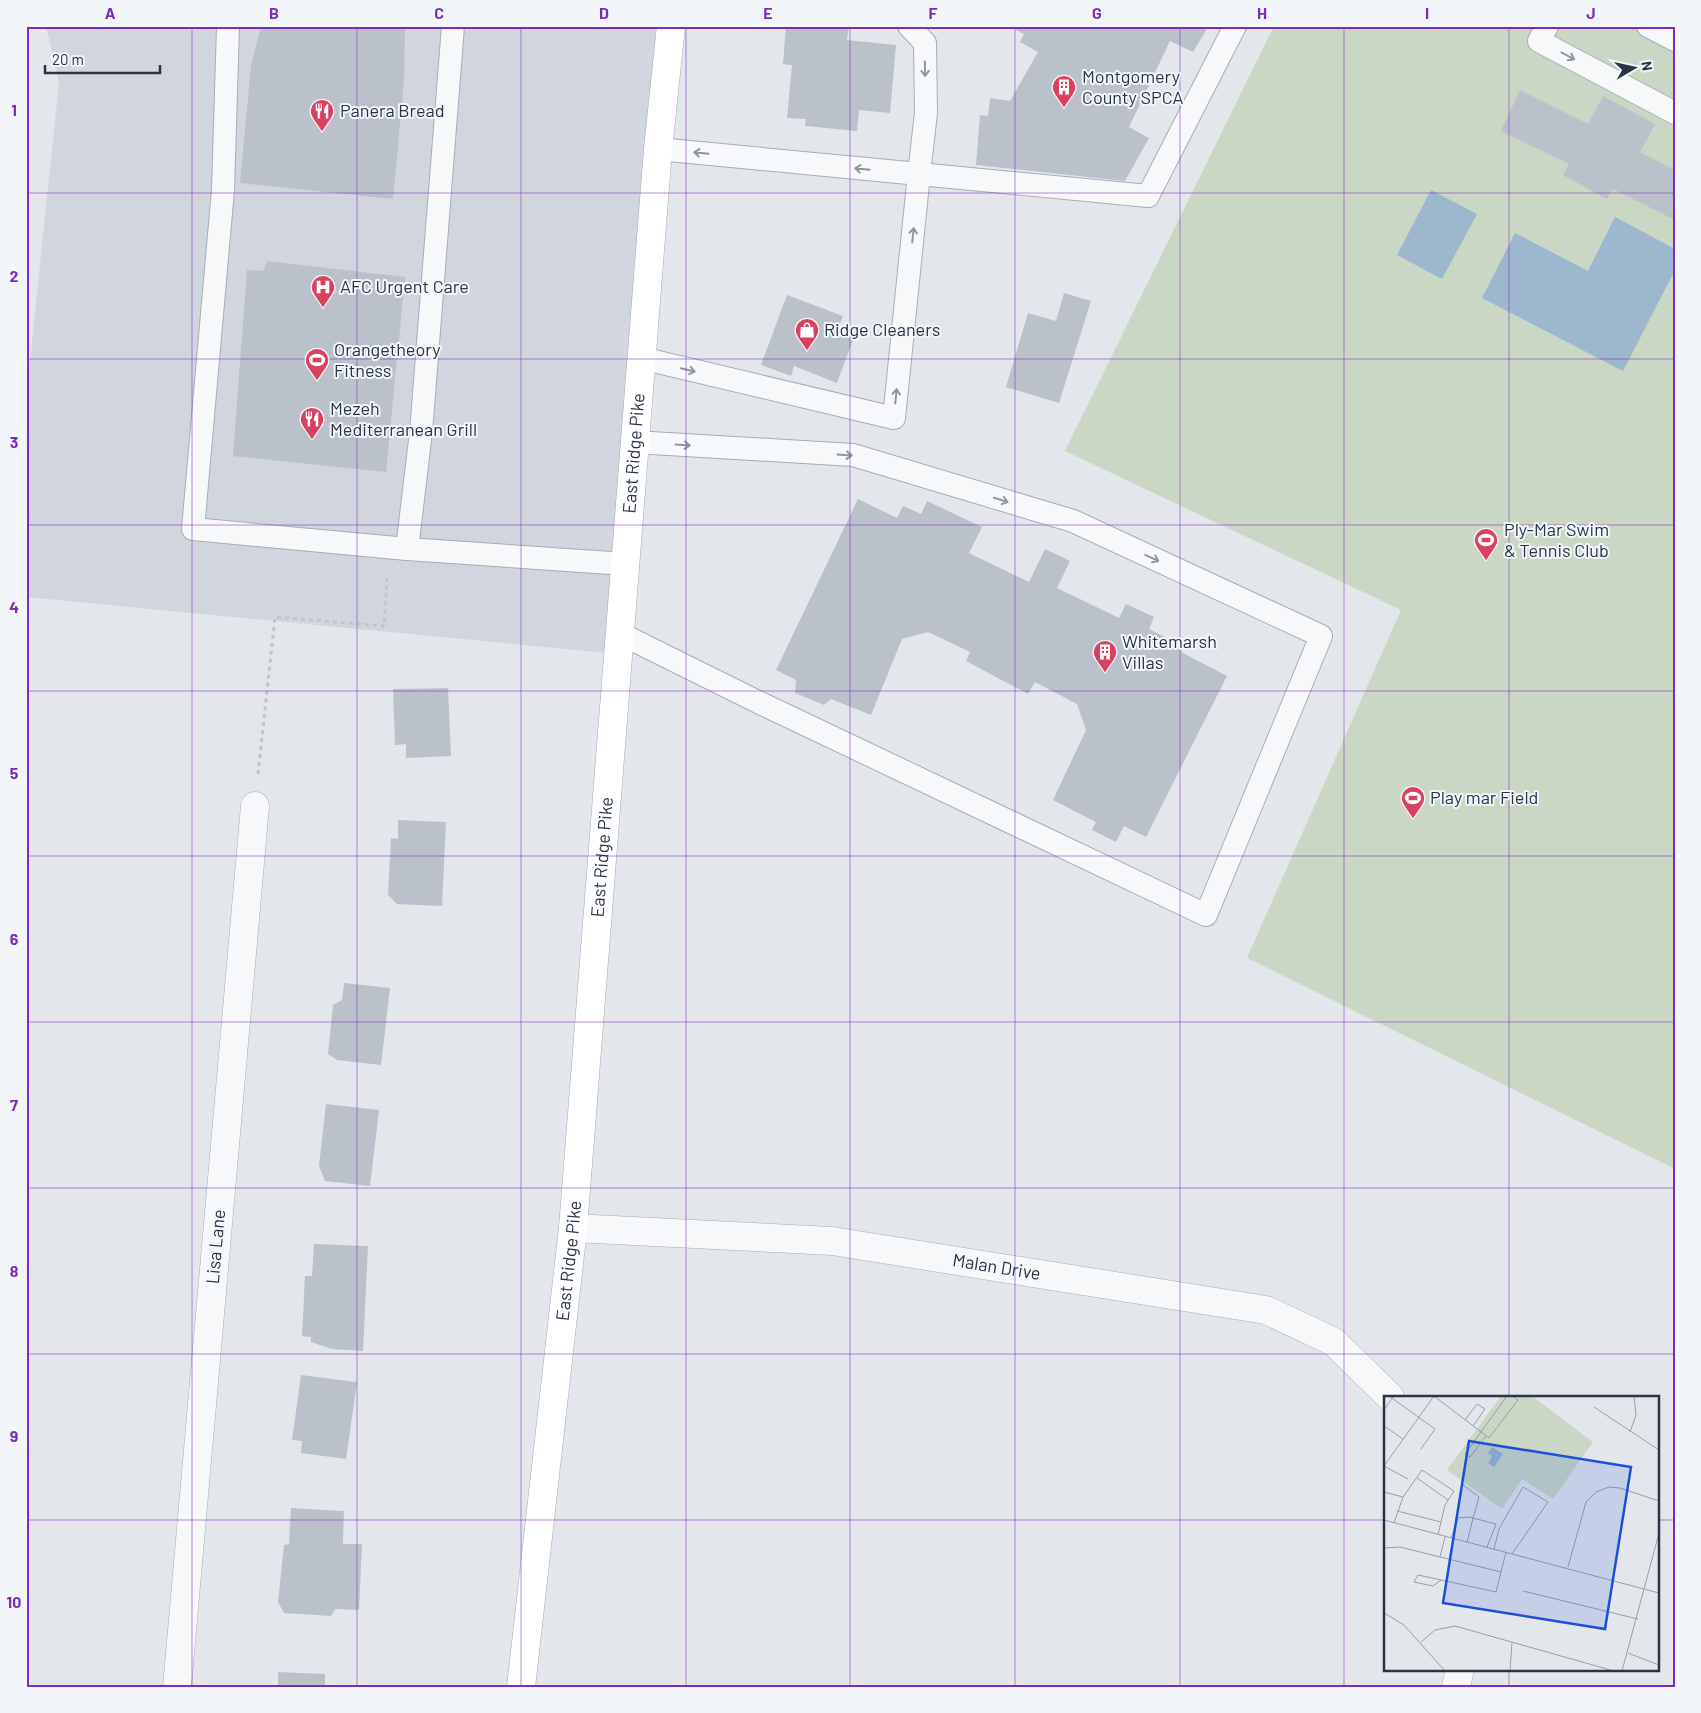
<svg xmlns="http://www.w3.org/2000/svg" width="1701" height="1713" viewBox="0 0 1701 1713" font-family="Barlow,sans-serif">
	<style>
		.built { fill: #d1d6de }
		.green { fill: #cad7c4 }
		.water { fill: #9cb7ce }
		.building { fill: #bac1cb }
		.lines { fill: none; stroke-linecap: round; stroke-linejoin: round }
		.lane-casing { stroke: #a7aeb7; stroke-width: 24 }
		.street-casing { stroke: #a7aeb7; stroke-width: 29 }
		.primary-casing { stroke: #a2acb9; stroke-width: 29 }
		.path { stroke: #c1c5cb; stroke-width: 3; stroke-dasharray: 4 4; stroke-linecap: butt }
		.lane { stroke: #f7f8fa; stroke-width: 22 }
		.street { stroke: #f7f8fa; stroke-width: 28 }
		.primary { stroke: #fff; stroke-width: 28 }
		.oneway { stroke: #9096a0 }
		.grid { fill: none; stroke: #7b2cbf; stroke-width: 1; stroke-opacity: 0.55 }
		.labels { text-anchor: middle; stroke-width: 4; stroke-linejoin: round; paint-order: stroke }
		.poi-label { font-size: 18px; fill: #293546; stroke: #f3f6f9; text-anchor: start }
		.street-label { font-size: 18px; fill: #293546; stroke: #f3f6f9 }
		.inset-road { fill: none; stroke: #99a0aa; stroke-width: 1 }
		.view { fill: #1d4ed8; fill-opacity: 0.15; stroke: #1d4ed8; stroke-width: 2.5 }
		.inset-edge { fill: none; stroke: #293546; stroke-width: 2.5 }
		.neatline { fill: none; stroke: #7b2cbf; stroke-width: 2 }
		.grid-label { font-size: 16px; text-anchor: middle; font-weight: bold; fill: #7b2cbf }
	</style>
	<rect width="100%" height="100%" fill="#e3e7ec"/>
	<polygon class="built" points="46,26 671,26 618,654 26,597 26,398 59,82"/>
	<polygon class="green" points="1274,26 1675,26 1675,1169 1247,958 1401,610 1065,451"/>
	<g class="water">
		<polygon points="1431,190 1477,214 1442,279 1397,255"/>
		<polygon points="1615,217 1675,249 1675,270 1623,371 1482,298 1515,233 1588,271"/>
	</g>
	<g class="building">
		<polygon points="261,26 405,26 404,81 393,199 240,183 251,66"/>
		<polygon points="786,26 849,26 847,40 896,45 890,113 859,110 857,131 805,126 806,119 787,118 792,65 783,64"/>
		<polygon points="1009,26 1207,26 1208,27 1193,52 1170,41 1129,127 1149,138 1125,181 976,165 980,115 988,116 990,98 1010,101 1038,52 1020,42 1024,34"/>
		<polygon points="1520,90 1588,124 1603,96 1655,124 1640,152 1675,170 1675,220 1613,189 1607,199 1563,175 1569,164 1501,131"/>
		<polygon points="267,261 405,277 386,472 233,456 247,270 263,271"/>
		<polygon points="1064,293 1091,301 1059,403 1006,387 1028,313 1056,321"/>
		<polygon points="787,295 843,316 837,331 854,337 837,383 794,366 791,376 761,365"/>
		<polygon points="858,499 897,518 903,506 921,514 927,501 982,527 969,553 1029,582 1045,549 1070,561 1057,588 1119,618 1126,604 1154,617 1149,629 1184,647 1181,652 1227,676 1146,837 1124,826 1116,842 1092,830 1096,822 1053,800 1086,730 1077,704 1035,682 1028,694 966,661 970,652 928,632 902,639 871,715 831,699 824,705 795,693 796,680 776,670"/>
		<polygon points="448,688 451,756 406,758 406,744 395,745 393,689"/>
		<polygon points="398,820 446,822 442,906 397,904 388,895 391,838 398,839"/>
		<polygon points="344,983 390,988 381,1065 337,1060 328,1054 333,1005 342,1000"/>
		<polygon points="326,1104 379,1110 370,1186 325,1181 319,1166"/>
		<polygon points="314,1244 368,1246 363,1351 332,1349 311,1342 311,1337 302,1336 305,1276 312,1276"/>
		<polygon points="301,1375 357,1382 346,1459 301,1453 302,1441 292,1440"/>
		<polygon points="291,1508 344,1511 343,1544 362,1544 359,1610 335,1609 331,1616 284,1613 278,1602 284,1545 289,1544"/>
		<polygon points="278,1672 325,1674 325,1687 278,1687"/>
	</g>
	<g class="lines">
		<g class="lane-casing">
			<g id="lane">
				<polyline points="228,26 223,190 193,529 407,549"/>
				<polyline points="453,26 421,432 407,549 625,564"/>
				<polyline points="1547,26 1539,41 1675,113"/>
				<polyline points="1648,26 1675,40"/>
				<polyline points="658,149 919,174 926,113 925,43 909,26"/>
				<polyline points="641,358 894,418 919,174 1148,196 1235,26"/>
				<polyline points="619,633 756,701 1206,915 1321,636 1073,521 853,455 634,442"/>
			</g>
		</g>
		<g class="street-casing">
			<g id="street">
				<path id="s1" d="M573,1228L832,1241L1266,1310L1334,1342L1390,1397"/>
				<path id="s2" d="M177,1687L255,806"/>
				<polyline points="1456,1687 1460,1669"/>
			</g>
		</g>
		<g class="primary-casing">
			<g id="primary">
				<path id="s3" d="M521,1687L573,1228L658,149L671,26"/>
			</g>
		</g>
		<polyline class="path" points="258,774 275,617 384,626 387,578"/>
		<use href="#lane" class="lane"/>
		<use href="#street" class="street"/>
		<use href="#primary" class="primary"/>
	</g>
	<defs><path id="oneway-shaft" d="M-6 0H5M1.5-3L5.5 0L1.5 3" fill="none" stroke-width="1.6" stroke-linecap="round" stroke-linejoin="round" transform="scale(1.25)"/></defs>
	<g class="oneway">
		<use href="#oneway-shaft" transform="translate(1568 56) rotate(28)"/>
		<use href="#oneway-shaft" transform="translate(925 69) rotate(89)"/>
		<use href="#oneway-shaft" transform="translate(701 153) rotate(-174)"/>
		<use href="#oneway-shaft" transform="translate(862 169) rotate(-174)"/>
		<use href="#oneway-shaft" transform="translate(913 235) rotate(-84)"/>
		<use href="#oneway-shaft" transform="translate(688 370) rotate(14)"/>
		<use href="#oneway-shaft" transform="translate(896 396) rotate(-84)"/>
		<use href="#oneway-shaft" transform="translate(683 445) rotate(4)"/>
		<use href="#oneway-shaft" transform="translate(845 455) rotate(4)"/>
		<use href="#oneway-shaft" transform="translate(1001 500) rotate(17)"/>
		<use href="#oneway-shaft" transform="translate(1152 558) rotate(25)"/>
	</g>
	<path class="grid" d="M192,26V1687M357,26V1687M521,26V1687M686,26V1687M850,26V1687M1015,26V1687M1180,26V1687M1344,26V1687M1509,26V1397M26,193H1675M26,359H1675M26,525H1675M26,691H1675M26,856H1675M26,1022H1675M26,1188H1675M26,1354H1675M26,1520H1385M1657,1520H1675M1509,1669V1687"/>
	<defs>
		<g id="building-pin" transform="scale(1.25)"><path d="M0 17L-7.5 6A9.5 9.5 0 1 1 7.5 6Z" fill="#d8415f" stroke="#f3f6f9"/><path d="M-4-6H4V6H1V3H-1V6H-4ZM-2.5-4.3h1.7v1.8h-1.7ZM.8-4.3h1.7v1.8H.8ZM-2.5-1h1.7V.8h-1.7ZM.8-1h1.7V.8H.8Z" fill="#fff"/></g>
		<g id="restaurant-pin" transform="scale(1.25)"><path d="M0 17L-7.5 6A9.5 9.5 0 1 1 7.5 6Z" fill="#d8415f" stroke="#f3f6f9"/><path d="M-5-6h1v4h1v-4h1v4h1v-4h1v5L-1.5 .5V6h-2V.5L-5-1ZM5-6V6H3V1.5H1.5Q1.5-4 5-6Z" fill="#fff"/></g>
		<g id="hospital-pin" transform="scale(1.25)"><path d="M0 17L-7.5 6A9.5 9.5 0 1 1 7.5 6Z" fill="#d8415f" stroke="#f3f6f9"/><path d="M-5-5h3v3.5h4V-5h3V5h-3V1.5h-4V5h-3Z" fill="#fff"/></g>
		<g id="shop-pin" transform="scale(1.25)"><path d="M0 17L-7.5 6A9.5 9.5 0 1 1 7.5 6Z" fill="#d8415f" stroke="#f3f6f9"/><path d="M-5-2.5h2.3a2.7 3.5 0 0 1 5.4 0H5L5.5 6h-11ZM-1.5-2.5h3a1.5 2.3 0 0 0-3 0Z" fill="#fff"/></g>
		<g id="stadium-pin" transform="scale(1.25)"><path d="M0 17L-7.5 6A9.5 9.5 0 1 1 7.5 6Z" fill="#d8415f" stroke="#f3f6f9"/><path d="M0-5a6.5 5 0 1 0 0 10a6.5 5 0 1 0 0-10ZM-3.5-1.8h7v3.6h-7Z" fill="#fff"/></g>
	</defs>
	<g fill-rule="evenodd">
		<use href="#building-pin" x="1064" y="87"/>
		<use href="#restaurant-pin" x="322" y="111"/>
		<use href="#hospital-pin" x="323" y="287"/>
		<use href="#shop-pin" x="807" y="330"/>
		<use href="#stadium-pin" x="317" y="360"/>
		<use href="#restaurant-pin" x="312" y="419"/>
		<use href="#stadium-pin" x="1486" y="540"/>
		<use href="#building-pin" x="1105" y="652"/>
		<use href="#stadium-pin" x="1413" y="798"/>
	</g>
	<g class="labels">
		<g class="poi-label">
			<text x="1082" y="83">Montgomery<tspan x="1082" dy="21">County SPCA</tspan></text>
			<text x="340" y="117">Panera Bread</text>
			<text x="340" y="293">AFC Urgent Care</text>
			<text x="824" y="336">Ridge Cleaners</text>
			<text x="334" y="356">Orangetheory<tspan x="334" dy="21">Fitness</tspan></text>
			<text x="330" y="415">Mezeh<tspan x="330" dy="21">Mediterranean Grill</tspan></text>
			<text x="1504" y="536">Ply-Mar Swim<tspan x="1504" dy="21">&amp; Tennis Club</tspan></text>
			<text x="1122" y="648">Whitemarsh<tspan x="1122" dy="21">Villas</tspan></text>
			<text x="1430" y="804">Play mar Field</text>
		</g>
		<g class="street-label">
			<text dy="6" stroke="none"><textPath href="#s3" startOffset="1239">East Ridge Pike</textPath></text>
			<text dy="6" stroke="none"><textPath href="#s3" startOffset="834">East Ridge Pike</textPath></text>
			<text dy="6" stroke="none"><textPath href="#s2" startOffset="442">Lisa Lane</textPath></text>
			<text dy="6" stroke="none"><textPath href="#s3" startOffset="429">East Ridge Pike</textPath></text>
			<text dy="6" stroke="none"><textPath href="#s1" startOffset="426">Malan Drive</textPath></text>
		</g>
	</g>
	<g transform="translate(1384 1396)">
		<rect width="275" height="275" fill="#e3e7ec"/>
		<path d="M117,0H148L209,46L169,103L138,83L118,113L63,74Z" fill="#cad7c4"/>
		<path d="M108,51L119,58L110,71L104,67L108,60L104,57Z" fill="#9cb7ce"/>
		<path class="inset-road" d="M5,0L51,33L37,53M50,0L105,42L134,4L129,0M210,11L275,54M0,14L9,1M81,24L93,8L101,13L89,30M0,30L19,43M246,36L252,19L250,0M102,40L86,61L81,58L123,0M0,70L24,83M0,70L50,0M33,82L64,104M79,89L95,101L89,122L112,128L103,151M0,96L19,101M13,115L57,126M0,124L275,197M10,127L19,101L38,74L70,95L61,109L54,139M67,142L74,122L84,121L89,122L83,147M0,152L16,151L117,176L122,156M110,153L115,133L139,91L164,106L128,158M56,161L61,141M184,171L202,106L212,96L225,91L236,92L275,105M57,184L49,190L30,186L34,179L80,189L112,196L117,176M139,195L254,223M0,217L20,229L61,275M37,246L51,234L71,230L230,275M244,257L275,269M126,275L128,246M238,275L275,137"/>
		<path class="view" d="M85,45L247,71L221,233L59,207Z"/>
		<rect width="275" height="275" class="inset-edge"/>
	</g>
	<rect width="1701" height="1713" fill="none" stroke="#f3f6f9" stroke-width="55"/>
	<g transform="translate(1634 68) rotate(81)" stroke="#f3f6f9" stroke-width="4" paint-order="stroke">
	<path d="M0-4L9 19L0 12L-9 19Z" fill="#293546"/>
	<text y="-8" font-size="14" font-weight="bold" text-anchor="middle" fill="#293546">N</text>
	</g>
	<path d="M45 65v8h115v-8" fill="none" stroke="#293546" stroke-width="2.5"/>
	<text x="52" y="65" font-size="15" fill="#293546" stroke="#f3f6f9" stroke-width="4" paint-order="stroke">20 m</text>
	<rect x="28" y="28" width="1646" height="1658" class="neatline"/>
	<g class="grid-label">
		<text x="110" y="19">A</text>
		<text x="274" y="19">B</text>
		<text x="439" y="19">C</text>
		<text x="604" y="19">D</text>
		<text x="768" y="19">E</text>
		<text x="933" y="19">F</text>
		<text x="1097" y="19">G</text>
		<text x="1262" y="19">H</text>
		<text x="1427" y="19">I</text>
		<text x="1591" y="19">J</text>
		<text x="14" y="116">1</text>
		<text x="14" y="282">2</text>
		<text x="14" y="448">3</text>
		<text x="14" y="613">4</text>
		<text x="14" y="779">5</text>
		<text x="14" y="945">6</text>
		<text x="14" y="1111">7</text>
		<text x="14" y="1277">8</text>
		<text x="14" y="1442">9</text>
		<text x="14" y="1608">10</text>
	</g>
</svg>
